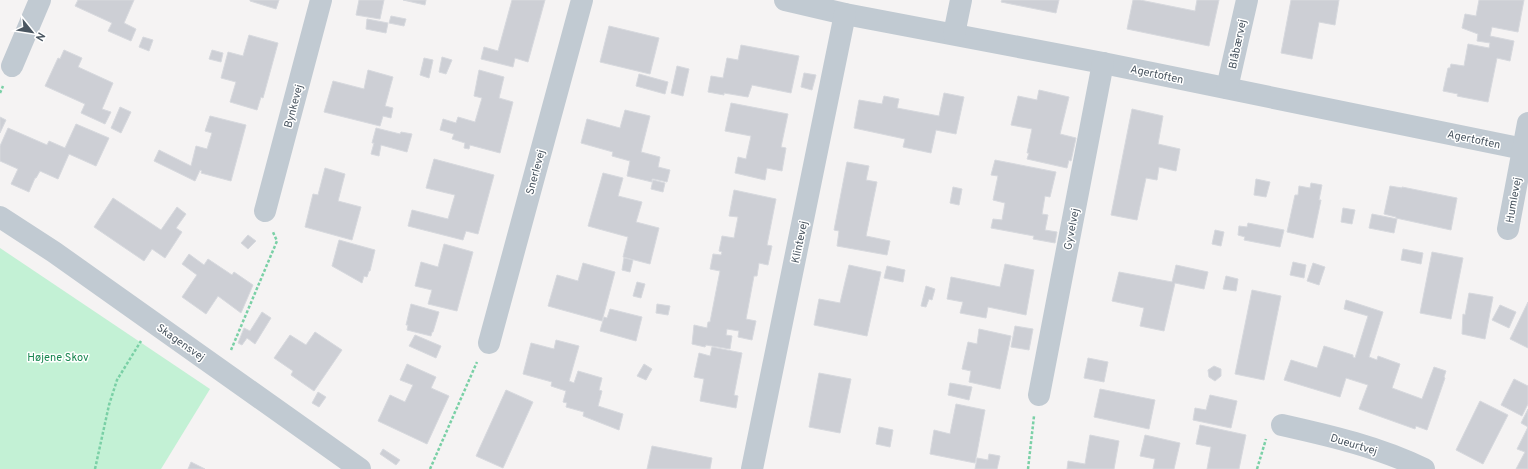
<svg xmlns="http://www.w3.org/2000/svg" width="1528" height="469" viewBox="0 0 1528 469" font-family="Overpass,sans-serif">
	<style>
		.green { fill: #c3f1d5 }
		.building { fill: #cdcfd5; stroke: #d7d9de }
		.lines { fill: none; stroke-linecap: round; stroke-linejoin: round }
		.path { stroke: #7ad0a6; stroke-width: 2.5; stroke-dasharray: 3 2; stroke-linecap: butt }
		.minor { stroke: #c1cad2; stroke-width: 22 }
		.labels { text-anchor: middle; stroke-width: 3; stroke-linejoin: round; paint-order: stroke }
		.street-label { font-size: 11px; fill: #4a5661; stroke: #fff }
		.park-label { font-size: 11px; fill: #17864f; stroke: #fff }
	</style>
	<rect width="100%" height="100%" fill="#f5f3f3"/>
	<polygon class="green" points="0,248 210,389 161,469 0,469"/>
	<g class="building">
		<polygon points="78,0 134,0 124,23 136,29 131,41 108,31 112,23 75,6"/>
		<polygon points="250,0 279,0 276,9 250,1"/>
		<polygon points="359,0 384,0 380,19 356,15"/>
		<polygon points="403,0 426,0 425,5"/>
		<polygon points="512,0 545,0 528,62 515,58 513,67 481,59 484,47 498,51"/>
		<polygon points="1002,0 1059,0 1056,13 1001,2"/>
		<polygon points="1133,0 1140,0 1195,11 1197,0 1219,0 1209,46 1127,29"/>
		<polygon points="1291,0 1339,0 1335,25 1319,22 1312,59 1281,53"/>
		<polygon points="1479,0 1524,0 1518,32 1492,27 1490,36 1514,41 1510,61 1497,58 1488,102 1457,96 1458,94 1443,91 1448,68 1450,68 1451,64 1464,66 1468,44 1489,48 1490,43 1477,41 1478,34 1462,28 1465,14 1476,16"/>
		<polygon points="391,16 406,19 404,26 389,23"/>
		<polygon points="367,19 388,23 386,33 366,29"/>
		<polygon points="609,26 659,38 650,74 600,62"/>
		<polygon points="249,35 278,43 263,98 261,97 257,110 230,102 236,82 221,78 228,52 243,56"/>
		<polygon points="143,37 153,40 149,51 139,47"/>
		<polygon points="741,45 799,56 791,93 752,85 748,97 724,93 724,95 708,92 711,76 723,78 727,58 738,60"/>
		<polygon points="64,50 82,58 78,67 113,83 102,109 111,112 105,124 81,113 85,104 45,86 58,58 60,59"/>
		<polygon points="212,50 223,53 221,62 209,59"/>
		<polygon points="442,57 452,60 446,74 439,72"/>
		<polygon points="424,58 433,60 429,78 420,75"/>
		<polygon points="677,66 689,69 683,96 671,93"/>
		<polygon points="368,70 393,77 385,106 393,108 391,118 383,116 380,126 324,112 333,81 364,89"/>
		<polygon points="479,70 504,77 499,98 513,102 500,153 470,145 469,149 464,148 465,143 452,139 454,134 440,130 443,119 456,123 458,117 475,122 482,98 474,96"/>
		<polygon points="804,73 816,75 812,90 801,87"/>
		<polygon points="639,74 668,82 665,94 636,86"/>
		<polygon points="1039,90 1069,97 1060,134 1076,138 1071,161 1069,160 1067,168 1027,159 1029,153 1027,153 1032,129 1011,125 1018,96 1037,100"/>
		<polygon points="944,93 964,97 956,134 936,130 931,153 903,147 905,139 854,128 859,100 882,104 884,96 899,99 897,108 939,116"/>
		<polygon points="731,103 788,114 781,147 786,148 782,171 767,168 765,180 735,173 738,157 746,159 751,136 725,131"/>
		<polygon points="120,107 131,112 121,133 111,128"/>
		<polygon points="1132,109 1163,116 1158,144 1180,149 1176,171 1159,167 1157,180 1146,178 1137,220 1111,215"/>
		<polygon points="625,110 650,116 641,152 660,157 658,167 670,170 667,182 654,179 652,179 652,182 627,176 630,161 612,156 613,152 581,143 587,119 620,128"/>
		<polygon points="210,116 246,125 231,181 201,173 202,171 200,170 195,181 154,161 159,150 191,166 196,146 207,149 212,133 205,131"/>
		<polygon points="0,117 6,120 0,133"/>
		<polygon points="76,124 109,138 96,166 69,154 58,179 40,171 36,178 35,178 29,192 11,184 18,169 0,161 0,146 8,128 47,145 49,141 65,148"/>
		<polygon points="376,128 400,134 401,132 412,134 407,152 381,145 379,156 371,154 374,143 372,143"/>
		<polygon points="434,159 494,175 478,234 466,231 463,240 408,226 412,210 448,219 455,195 426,188"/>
		<polygon points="995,160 1056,172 1050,197 1045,196 1042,214 1048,215 1045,230 1057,232 1055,243 1033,239 1034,236 991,228 993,219 1002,220 1005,203 993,200 998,176 991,175"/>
		<polygon points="847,162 869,166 866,180 877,182 866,236 890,241 887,255 837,246 839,231 834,230"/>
		<polygon points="325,168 345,174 338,201 361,207 352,240 305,227 313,194 318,195"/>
		<polygon points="603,173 623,178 618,196 642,202 636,222 659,228 650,264 623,257 628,237 588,226"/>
		<polygon points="1256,179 1270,182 1266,197 1254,195"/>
		<polygon points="653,180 665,183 663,192 651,189"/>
		<polygon points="1311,183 1322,185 1319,200 1321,200 1313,238 1287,232 1295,195 1298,195 1299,186 1310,188"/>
		<polygon points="1390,186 1402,188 1402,187 1457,198 1451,230 1396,218 1396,217 1384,214"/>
		<polygon points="953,187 962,189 959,205 950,203"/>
		<polygon points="734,190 776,199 767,245 772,246 768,265 759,263 757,276 754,276 746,319 756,321 752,340 738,337 739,331 727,329 726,335 732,336 730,349 706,345 705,347 692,344 694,325 707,328 708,322 710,322 720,271 710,269 713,254 721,255 722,252 719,251 722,236 734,238 738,217 729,216"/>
		<polygon points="113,198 161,230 177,207 186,214 176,228 182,232 165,258 152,249 144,261 94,227"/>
		<polygon points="1343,208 1355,210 1352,224 1341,222"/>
		<polygon points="1372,214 1397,219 1394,233 1369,228"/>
		<polygon points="1248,223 1284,230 1280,247 1244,240 1245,237 1238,235 1239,226 1247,227"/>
		<polygon points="1215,230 1224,232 1221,246 1212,244"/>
		<polygon points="248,235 256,241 248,249 241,243"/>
		<polygon points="339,240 375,250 370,271 369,271 367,277 364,276 362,283 332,266"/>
		<polygon points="444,244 473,252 457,311 428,304 432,290 415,286 421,262 438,267"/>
		<polygon points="1403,249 1423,253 1421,264 1401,260"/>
		<polygon points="1432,252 1463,258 1451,319 1420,313"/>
		<polygon points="189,254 204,265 208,259 232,275 234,272 253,285 241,313 218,296 206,314 182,297 197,275 182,264"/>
		<polygon points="624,258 633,260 630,272 622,270"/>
		<polygon points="1293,262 1306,265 1304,278 1290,275"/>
		<polygon points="583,263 615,272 602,321 548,306 557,275 578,281"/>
		<polygon points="1313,263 1325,267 1319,285 1307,281"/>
		<polygon points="1005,264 1034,270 1026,315 988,307 986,318 960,313 963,302 947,299 951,277 1000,287"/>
		<polygon points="849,265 881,272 867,336 814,325 819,299 840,303"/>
		<polygon points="1176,265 1208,272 1204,289 1175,283 1164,331 1140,326 1144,308 1112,301 1119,272 1172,282"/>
		<polygon points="887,266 905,270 903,282 884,278"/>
		<polygon points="1226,276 1238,279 1236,291 1223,289"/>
		<polygon points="637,282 645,284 641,298 633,296"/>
		<polygon points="926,286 935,289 932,300 929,299 926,307 921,306"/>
		<polygon points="1252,290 1281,296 1264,380 1235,374"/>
		<polygon points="1469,293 1493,297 1485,339 1462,334 1463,314 1465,315"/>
		<polygon points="1346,300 1383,312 1369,357 1377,360 1378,356 1400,364 1392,388 1422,399 1434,367 1446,371 1444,377 1445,378 1427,430 1416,426 1415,429 1359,409 1368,385 1346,378 1340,397 1284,380 1291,360 1317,368 1324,346 1353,355 1353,357 1355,358 1368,316 1344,309"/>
		<polygon points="1528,302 1528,348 1510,339"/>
		<polygon points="411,304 439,312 433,332 432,332 431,336 407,330 408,325 406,325"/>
		<polygon points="657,304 670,306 668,315 656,313"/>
		<polygon points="1500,305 1516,312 1509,328 1492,320"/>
		<polygon points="610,309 642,317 636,341 600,331 604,317 607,318"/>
		<polygon points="262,312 271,318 255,344 247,338 242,345 238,343 244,328 250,331"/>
		<polygon points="1015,326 1033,329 1029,350 1011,347"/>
		<polygon points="979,329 1011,336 1000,389 969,382 971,371 962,369 968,342 977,344"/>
		<polygon points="315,332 342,350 314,391 291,375 293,371 274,358 290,335 306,345"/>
		<polygon points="415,335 441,346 436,358 409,346"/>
		<polygon points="556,340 579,346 569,381 574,383 578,371 602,378 599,390 602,391 598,406 623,414 619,430 583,416 584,412 566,407 567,403 563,402 566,391 551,386 552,382 523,374 531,343 554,349"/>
		<polygon points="712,347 742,353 734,395 738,396 736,408 700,401 704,379 694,377 699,353 710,356"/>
		<polygon points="1088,358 1108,362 1104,382 1084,378"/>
		<polygon points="407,364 436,377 431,388 449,396 427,444 378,421 390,395 405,402 413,385 400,380"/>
		<polygon points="644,364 652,369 646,380 637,376"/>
		<polygon points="1214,366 1221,369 1221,376 1215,381 1209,377 1208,370"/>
		<polygon points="819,373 851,379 840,433 809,427"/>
		<polygon points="1514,379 1528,386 1528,404 1522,416 1501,405"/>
		<polygon points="950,383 972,387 969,400 948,395"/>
		<polygon points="1100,389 1155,400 1149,429 1094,417"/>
		<polygon points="506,390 533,402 503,468 476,456"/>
		<polygon points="318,392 326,397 319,407 312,403"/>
		<polygon points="1210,395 1237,401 1231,428 1193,420 1195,408 1206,410"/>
		<polygon points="1480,401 1508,415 1483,464 1456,450"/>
		<polygon points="956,404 985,410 975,463 930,454 934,430 950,434"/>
		<polygon points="1528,409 1528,427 1521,423"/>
		<polygon points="1200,425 1246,435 1239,469 1207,469 1211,447 1196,444"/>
		<polygon points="879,427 893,430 890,447 876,444"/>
		<polygon points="1528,427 1528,469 1516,469 1525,452 1517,449"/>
		<polygon points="1090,435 1119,441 1114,469 1067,469 1068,461 1085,464"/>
		<polygon points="1145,435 1180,443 1174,469 1153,469 1155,459 1140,456"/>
		<polygon points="652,446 712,458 710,469 647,469"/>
		<polygon points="383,449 400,460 396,465 380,454"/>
		<polygon points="989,454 1000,456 997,469 975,469 977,458 988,460"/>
		<polygon points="191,462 205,469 188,469"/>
	</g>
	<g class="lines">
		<g class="path">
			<polyline points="0,93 3,86"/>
			<polyline points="231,350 277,241 273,232"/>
			<polyline points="95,469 109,405 117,380 141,341"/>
			<polyline points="430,469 477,362"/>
			<polyline points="1028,469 1034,416"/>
			<polyline points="1257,469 1266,439"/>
		</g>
		<g class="minor">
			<polyline points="785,0 845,14 1103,63 1528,150"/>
			<polyline points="954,34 961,0"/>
			<polyline points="12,66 40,0"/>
			<polyline points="1227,88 1247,0"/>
			<polyline points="265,211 321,0"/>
			<polyline points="0,217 54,252 360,469"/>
			<polyline points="1508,229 1528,123"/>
			<polyline points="489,343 582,0"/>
			<polyline points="1039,395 1103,63"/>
			<path d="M1282,425C1331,436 1379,447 1424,469"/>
			<polyline points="752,469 845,14"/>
		</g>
	</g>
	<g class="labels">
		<g class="street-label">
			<text transform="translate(1237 44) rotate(-78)" y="4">Blåbærvej</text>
			<text transform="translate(1157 74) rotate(12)" y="4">Agertoften</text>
			<text transform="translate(293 106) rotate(-75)" y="4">Bynkevej</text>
			<text transform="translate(1474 139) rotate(12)" y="4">Agertoften</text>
			<text transform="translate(535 172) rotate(-75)" y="4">Snerlevej</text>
			<text transform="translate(1513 200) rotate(-80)" y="4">Humlevej</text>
			<text transform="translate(1071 229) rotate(-79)" y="4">Gyvelvej</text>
			<text transform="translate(799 242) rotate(-78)" y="4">Klintevej</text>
			<text transform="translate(181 342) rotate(35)" y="4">Skagensvej</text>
			<text transform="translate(1354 444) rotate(17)" y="4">Dueurtvej</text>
		</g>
		<g class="park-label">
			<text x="58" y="361">Højene Skov</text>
		</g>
	</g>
	<g transform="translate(32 32) rotate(120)" stroke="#ffffff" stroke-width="3" paint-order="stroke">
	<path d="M0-3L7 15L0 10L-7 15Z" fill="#4a5661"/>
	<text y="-6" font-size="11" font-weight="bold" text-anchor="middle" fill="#4a5661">N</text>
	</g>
</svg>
